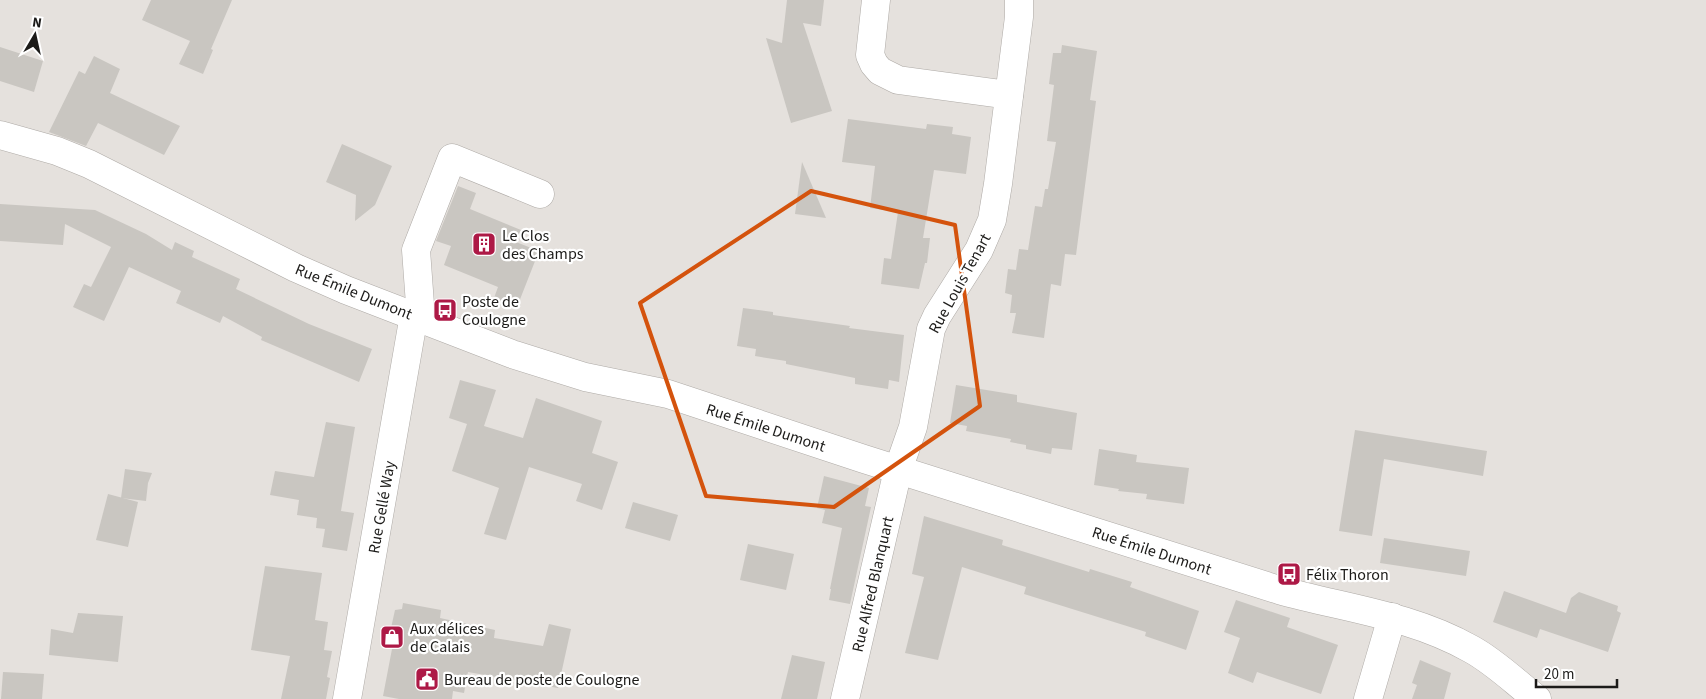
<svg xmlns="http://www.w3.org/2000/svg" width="1706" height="699" viewBox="0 0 1706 699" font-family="'Source Sans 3',sans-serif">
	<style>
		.building { fill: #c9c6c1 }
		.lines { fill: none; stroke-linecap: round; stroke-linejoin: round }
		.minor-casing { stroke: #aeaaa6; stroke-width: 29 }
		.minor { stroke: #fff; stroke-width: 28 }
		.marked { fill: none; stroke: #d4530d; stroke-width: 4; stroke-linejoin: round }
		.labels { text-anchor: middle; stroke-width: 4.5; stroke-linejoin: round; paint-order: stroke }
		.poi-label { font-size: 16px; fill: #1c1b19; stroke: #fff; text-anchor: start }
		.street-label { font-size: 16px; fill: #1c1b19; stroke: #fff }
	</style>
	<rect width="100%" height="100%" fill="#e5e1dd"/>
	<g class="building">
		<polygon points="151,0 232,0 211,49 213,50 203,74 179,64 190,41 142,20"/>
		<polygon points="787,0 824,0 821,26 803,23 832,111 791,123 766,38 782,43"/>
		<polygon points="1062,45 1097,51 1090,100 1096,101 1076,255 1065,254 1061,286 1051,284 1044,338 1012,333 1016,313 1010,313 1012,295 1005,293 1008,269 1016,270 1019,249 1028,250 1035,206 1042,207 1045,189 1048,189 1056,142 1047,141 1054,85 1049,84 1053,53 1061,53"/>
		<polygon points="0,47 43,61 34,92 0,81"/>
		<polygon points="94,56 120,69 110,93 180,126 164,155 98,123 86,146 49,132 79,71 85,74"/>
		<polygon points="848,119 926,129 927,124 953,127 952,134 971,137 966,174 934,170 923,238 930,238 927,263 925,263 919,289 881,284 884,258 891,259 898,212 870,208 875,166 842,162"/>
		<polygon points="342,144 392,166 375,205 355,221 356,195 326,182"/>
		<polygon points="802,162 826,218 795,214"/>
		<polygon points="458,186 476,193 470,209 521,230 516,242 539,251 517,307 494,298 498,287 444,265 451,246 436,241"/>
		<polygon points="0,204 95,210 146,234 172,250 175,242 194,251 192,257 240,279 236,289 309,324 372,349 359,382 261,340 262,337 223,316 220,323 176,303 181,291 129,267 104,321 73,307 84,284 91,287 111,247 65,224 63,245 0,241"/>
		<polygon points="743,308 773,312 773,315 850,326 849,328 904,335 899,382 889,380 888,389 855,384 855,378 786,364 786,361 755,356 756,349 737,346"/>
		<polygon points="460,380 496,390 484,426 523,438 536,398 602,421 592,453 618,462 602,510 576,501 582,484 529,467 506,540 484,534 499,488 452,471 467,424 449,418"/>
		<polygon points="956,385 1017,395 1017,402 1077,413 1072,450 1052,448 1051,454 1026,449 1026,445 1010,442 1011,439 966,431 967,426 950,423"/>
		<polygon points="326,422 355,427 341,511 354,513 347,551 322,547 325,529 316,528 317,518 297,515 299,500 270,495 275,471 314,477"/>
		<polygon points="1355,430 1487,451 1483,476 1384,459 1372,536 1339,531"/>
		<polygon points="1099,449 1137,455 1136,462 1189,468 1184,504 1146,499 1147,494 1118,491 1119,489 1094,485"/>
		<polygon points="125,469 152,473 148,483 146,501 121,498"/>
		<polygon points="824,476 869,488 865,506 871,507 850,604 829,600 831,589 830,589 842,528 822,523 825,510 817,508"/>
		<polygon points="108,494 138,502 128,547 96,540"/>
		<polygon points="633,502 678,515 670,541 625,528"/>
		<polygon points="924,516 1003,540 1002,545 1089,572 1090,569 1132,582 1130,587 1199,611 1186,650 1145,636 1146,632 1024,594 1026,587 962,567 938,660 905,653 924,577 912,574"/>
		<polygon points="1384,538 1470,551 1466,576 1380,563"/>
		<polygon points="748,544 794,554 786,590 740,580"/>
		<polygon points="265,566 322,573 315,620 328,622 324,650 332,651 327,677 330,678 326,699 281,699 290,656 251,650"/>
		<polygon points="1504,591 1566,613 1571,598 1579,592 1618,606 1617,611 1621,613 1608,652 1540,629 1537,638 1493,622"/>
		<polygon points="1236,600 1290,618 1287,627 1338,645 1321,694 1257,672 1253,683 1228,673 1240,638 1224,632"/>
		<polygon points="403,603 441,610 440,618 495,630 494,638 543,646 549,624 571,629 558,688 468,672 464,693 453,691 452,699 399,699 383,696 392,649 383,638 391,628 395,610 402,609"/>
		<polygon points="78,613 123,616 118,662 49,655 51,629 73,633"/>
		<polygon points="792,655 825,662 817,699 781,699"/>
		<polygon points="1420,660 1451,673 1444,699 1412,699 1417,685 1412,683"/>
		<polygon points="3,672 44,674 42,699 1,699"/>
	</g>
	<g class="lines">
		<g class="minor-casing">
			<g id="minor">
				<polyline points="876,0 870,55 874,64 880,71 898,80 1009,95"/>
				<path d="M0,135L57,151L89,164L296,268L346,290L512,354L585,377L668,394L864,459L1279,590C1343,608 1411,615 1471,649C1495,662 1515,682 1537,699"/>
				<polyline points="421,318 416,250 452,158 540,194"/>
				<polyline points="347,699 414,315"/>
				<polyline points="845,699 898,470 913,427 931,329 937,316 979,250 992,220 998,184 1019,17 1019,0"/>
				<polyline points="1368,699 1392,617"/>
			</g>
		</g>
		<use href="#minor" class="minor"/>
	</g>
	<path class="marked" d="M811,191L955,225L980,406L834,507L706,496L640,303Z"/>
	<defs>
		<g id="building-square" transform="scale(1.25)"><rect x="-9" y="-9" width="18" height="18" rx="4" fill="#ad1946" stroke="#fff"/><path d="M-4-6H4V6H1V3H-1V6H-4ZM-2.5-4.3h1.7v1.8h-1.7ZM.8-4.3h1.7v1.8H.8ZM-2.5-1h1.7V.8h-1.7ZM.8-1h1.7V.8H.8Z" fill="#fff"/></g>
		<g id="bus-square" transform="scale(1.25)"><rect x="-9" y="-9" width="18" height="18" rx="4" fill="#ad1946" stroke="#fff"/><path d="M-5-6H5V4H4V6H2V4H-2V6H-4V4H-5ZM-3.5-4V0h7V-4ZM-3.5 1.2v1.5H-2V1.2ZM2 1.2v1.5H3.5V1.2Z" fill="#fff"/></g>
		<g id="shop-square" transform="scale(1.25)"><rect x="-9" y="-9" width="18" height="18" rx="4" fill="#ad1946" stroke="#fff"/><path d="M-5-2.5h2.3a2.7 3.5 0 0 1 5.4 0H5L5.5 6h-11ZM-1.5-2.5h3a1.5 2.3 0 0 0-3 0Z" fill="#fff"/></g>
		<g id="civic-square" transform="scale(1.25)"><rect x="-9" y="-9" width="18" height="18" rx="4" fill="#ad1946" stroke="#fff"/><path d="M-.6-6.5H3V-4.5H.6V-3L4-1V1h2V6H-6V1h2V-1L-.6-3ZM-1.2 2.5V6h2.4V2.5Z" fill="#fff"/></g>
	</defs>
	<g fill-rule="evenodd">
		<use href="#building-square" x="484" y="244"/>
		<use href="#bus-square" x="445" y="310"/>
		<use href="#bus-square" x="1289" y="574"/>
		<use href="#shop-square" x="392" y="637"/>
		<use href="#civic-square" x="427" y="679"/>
	</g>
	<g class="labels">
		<g class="poi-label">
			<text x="502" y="241">Le Clos<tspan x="502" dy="18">des Champs</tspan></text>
			<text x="462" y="307">Poste de<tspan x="462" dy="18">Coulogne</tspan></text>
			<text x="1306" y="580">Félix Thoron</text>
			<text x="410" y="634">Aux délices<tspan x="410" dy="18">de Calais</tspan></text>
			<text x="444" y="685">Bureau de poste de Coulogne</text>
		</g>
		<g class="street-label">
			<text transform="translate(959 283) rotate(-61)" y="6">Rue Louis Tenart</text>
			<text transform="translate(354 291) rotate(22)" y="6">Rue Émile Dumont</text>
			<text transform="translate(766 427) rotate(18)" y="6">Rue Émile Dumont</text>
			<text transform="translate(381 507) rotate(-80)" y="6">Rue Gellé Way</text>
			<text transform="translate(1152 550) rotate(18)" y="6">Rue Émile Dumont</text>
			<text transform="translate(872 584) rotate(-77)" y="6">Rue Alfred Blanquart</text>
		</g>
	</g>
	<g transform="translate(35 35) rotate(9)" stroke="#ffffff" stroke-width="4" paint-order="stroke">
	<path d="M0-4L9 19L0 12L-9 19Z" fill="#1c1b19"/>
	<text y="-8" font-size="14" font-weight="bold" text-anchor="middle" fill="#1c1b19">N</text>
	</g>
	<path d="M1536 679v8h81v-8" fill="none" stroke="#1c1b19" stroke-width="2.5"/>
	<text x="1544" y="679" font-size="15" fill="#1c1b19" stroke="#ffffff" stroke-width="4" paint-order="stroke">20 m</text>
</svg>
